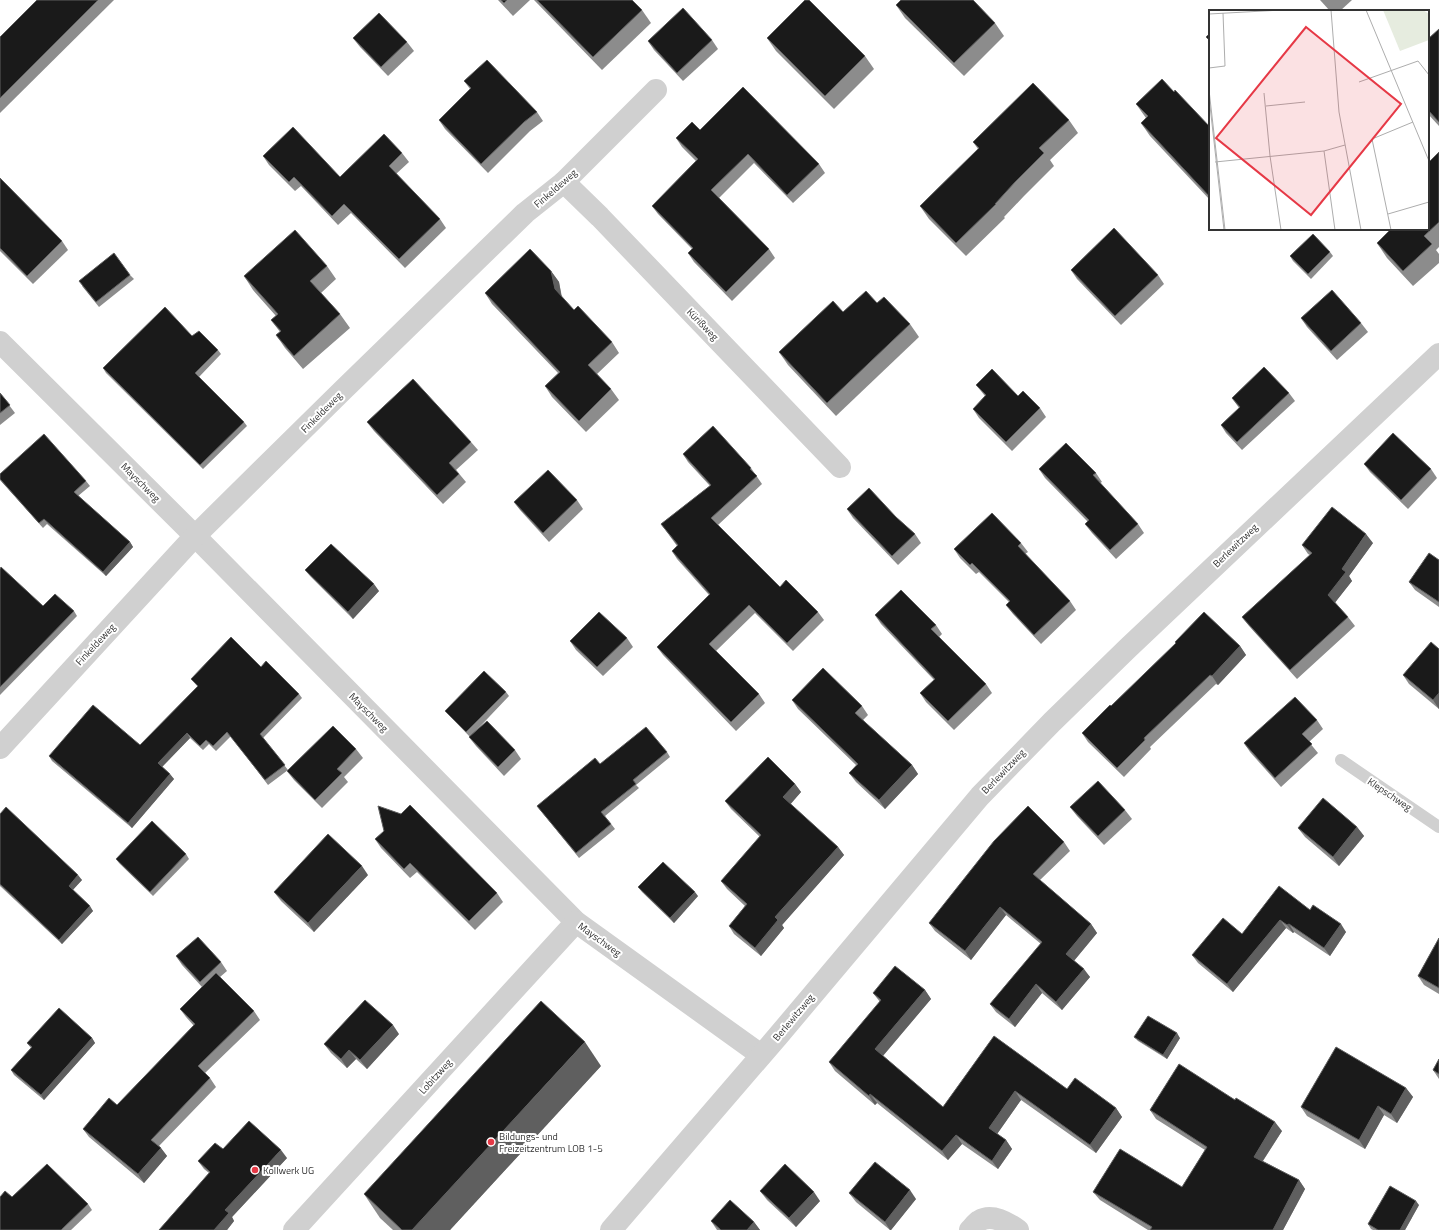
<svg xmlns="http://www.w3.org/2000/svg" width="1439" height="1230" viewBox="0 0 1439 1230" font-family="'Titillium Web',sans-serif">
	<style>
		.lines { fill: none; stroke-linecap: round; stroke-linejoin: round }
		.service { stroke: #d0d0d0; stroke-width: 12 }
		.minor { stroke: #d0d0d0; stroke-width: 22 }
		.wall { fill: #8c8c8c }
		.shaded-wall { fill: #5f5f5f }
		.building { fill: #1a1a1a; stroke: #5f5f5f }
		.poi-dot { fill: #e63946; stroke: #fff; stroke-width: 1.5 }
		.labels { text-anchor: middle; stroke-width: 4; stroke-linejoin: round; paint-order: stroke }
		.street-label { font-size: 10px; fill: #333; stroke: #fff }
		.poi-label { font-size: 10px; fill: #333; stroke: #fff; text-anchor: start }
		.inset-road { fill: none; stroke: #adadad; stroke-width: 1 }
		.view { fill: #e63946; fill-opacity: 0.15; stroke: #e63946; stroke-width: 2 }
		.inset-edge { fill: none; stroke: #333; stroke-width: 2 }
	</style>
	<rect width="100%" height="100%" fill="#fff"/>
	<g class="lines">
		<polyline class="service" points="1341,760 1439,827"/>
		<g class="minor">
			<polyline points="564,182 600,217 840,467"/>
			<polyline points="0,342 195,536 576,922 761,1055"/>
			<polyline points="0,748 195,536 343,390 525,213 564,182 656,90"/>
			<polyline points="294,1230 576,922"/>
			<polyline points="611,1230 778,1036 980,796 1052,722 1128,648 1439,354"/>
			<path d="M970,1230C973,1227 976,1223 979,1221C992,1213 1008,1223 1018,1230"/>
		</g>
	</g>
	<g class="wall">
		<polygon points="37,0 114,0 0,113 0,37"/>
		<polygon points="498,0 530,0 513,16"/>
		<polygon points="534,0 632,0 642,10 651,23 602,70"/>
		<polygon points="1320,0 1352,0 1340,11 1330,11"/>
		<polygon points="896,5 995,23 1004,36 964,76 905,18"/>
		<polygon points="1439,29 1439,126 1428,114 1428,39"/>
		<polygon points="353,38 407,42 414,51 388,76 360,47"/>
		<polygon points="767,38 865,56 874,69 834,109 776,51"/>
		<polygon points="712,40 718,49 683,81 654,50 648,41"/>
		<polygon points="464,81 537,112 543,121 530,131 488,173 445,129 439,120 470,89"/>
		<polygon points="1174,92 1210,127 1210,200 1150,136 1141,123 1146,118 1136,104"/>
		<polygon points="1069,120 1078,133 1050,160 1054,166 1024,196 1004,217 1005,218 966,256 929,219 920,206 978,149 973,142"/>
		<polygon points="700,130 819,164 825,173 793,203 754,163 719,198 769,249 775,258 732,301 694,262 688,253 692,249 658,214 652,206 696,161 682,147 676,138"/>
		<polygon points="1439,152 1439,247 1436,250 1439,254 1439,263 1413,286 1387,258 1377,243 1428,229"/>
		<polygon points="402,153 409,162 396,174 440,219 446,228 405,268 351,213 338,225 301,186 295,191 269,165 263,156 340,177"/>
		<polygon points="0,178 62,241 68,250 33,284 0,251"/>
		<polygon points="1330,252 1333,256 1311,279 1293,261 1290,256"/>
		<polygon points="327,266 336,279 321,293 340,314 350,328 303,369 285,348 276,335 280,332 271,320 276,316 253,290 244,276"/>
		<polygon points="1071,270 1158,275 1164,284 1121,325 1077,279"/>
		<polygon points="551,271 559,282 562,297 574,310 612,342 619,353 597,374 611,389 619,400 586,432 552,397 545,386 558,373 492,304 485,293"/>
		<polygon points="130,275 134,279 99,307 82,286"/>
		<polygon points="877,303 910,324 919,337 836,416 788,365 779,352 843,312"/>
		<polygon points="1301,318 1361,323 1368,332 1337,360 1307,327"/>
		<polygon points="192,336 218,350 221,354 199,377 244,422 247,426 203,469 106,373 103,368"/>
		<polygon points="976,385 1018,396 1040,408 1046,417 1012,451 979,418 973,409 985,396"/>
		<polygon points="0,393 15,413 0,425"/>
		<polygon points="1289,393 1295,401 1242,450 1226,433 1221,425 1239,408 1232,398"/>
		<polygon points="367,422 471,442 478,450 456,470 466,482 443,504 374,431"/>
		<polygon points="683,454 751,468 762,484 718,525 780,587 818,612 824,620 793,651 755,613 716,651 759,694 765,703 736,731 663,655 657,647 709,595 677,559 672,551 677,546 661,524 710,486 688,462"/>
		<polygon points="1364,464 1431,469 1437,478 1408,509 1370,472"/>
		<polygon points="1039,469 1096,473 1102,482 1100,483 1138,524 1144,533 1116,559 1092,533 1085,524 1088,522 1045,478"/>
		<polygon points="0,474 86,481 90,486 78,496 130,542 133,547 106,576 47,524 43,528 0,480"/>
		<polygon points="577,500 583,509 549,542 520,510 514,502"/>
		<polygon points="847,509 896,517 915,534 921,543 898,565 853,518"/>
		<polygon points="1021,543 1028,552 1025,554 1070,601 1076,610 1041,644 1013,614 1006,605 1009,602 979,572 976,574 960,558 954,549"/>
		<polygon points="1373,543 1349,576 1352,581 1335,602 1348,617 1355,626 1297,679 1249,626 1242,617 1310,555 1308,554 1302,545"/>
		<polygon points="1439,560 1439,607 1415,590 1409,582"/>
		<polygon points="0,569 43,606 74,611 77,616 0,695"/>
		<polygon points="305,570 379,591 353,619 310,576"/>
		<polygon points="875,615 936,625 942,634 939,637 986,684 992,693 954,730 926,702 920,693 934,680 881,624"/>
		<polygon points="627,638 633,647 603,676 576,650 570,641"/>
		<polygon points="1240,646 1246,655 1218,685 1216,684 1150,747 1151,749 1124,777 1088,742 1082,733 1111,706"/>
		<polygon points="1439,649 1439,709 1409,684 1403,675"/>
		<polygon points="261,667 299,694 302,698 263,738 288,770 268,785 231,736 216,751 209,744 203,750 190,738 162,767 174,779 132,828 52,761 49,756 140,745 198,687 191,679"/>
		<polygon points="506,692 509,696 470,737 449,715 445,711"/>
		<polygon points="792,700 862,706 868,715 863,720 912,765 918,774 885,809 856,782 849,773 856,765 798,709"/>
		<polygon points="1317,720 1323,729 1309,742 1318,753 1281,787 1250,752 1244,743"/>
		<polygon points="469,737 515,750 521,759 504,776 476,746"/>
		<polygon points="356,749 363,758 344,777 348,782 322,808 294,780 287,771"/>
		<polygon points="667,752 670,757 636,785 639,788 605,816 615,829 579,858 537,806 600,764"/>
		<polygon points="795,784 801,792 790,804 838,847 844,855 782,925 784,928 761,956 734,934 729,926 745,906 727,889 721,881 760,837 731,809 725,801"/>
		<polygon points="1070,807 1125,810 1132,819 1104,845 1077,816"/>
		<polygon points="0,814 82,880 72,890 93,911 62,944 0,886"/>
		<polygon points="1357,827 1364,836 1339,866 1305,837 1298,828"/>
		<polygon points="375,839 497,893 503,902 475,930 417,872 410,878 381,848"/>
		<polygon points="1064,842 1070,851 1040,880 1091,924 1097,933 1074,961 1090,977 1062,1010 1042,993 1015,1027 996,1012 990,1004 1041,944 1006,915 971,960 935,931 929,923"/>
		<polygon points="186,854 189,859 153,896 119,863 116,859"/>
		<polygon points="368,875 314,932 281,901 274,892"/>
		<polygon points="638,887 698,896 674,923 642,892"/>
		<polygon points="1310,910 1346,932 1330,956 1294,932 1293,933 1286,928 1233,992 1198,963 1192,955 1242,934"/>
		<polygon points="1439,938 1439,994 1424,985 1418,976"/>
		<polygon points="176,956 221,962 227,971 220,977 254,1011 260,1020 205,1073 210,1078 216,1087 159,1146 167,1156 144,1183 89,1137 83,1129 117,1105 194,1026 186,1017 180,1009 202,987 182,965"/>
		<polygon points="925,990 931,999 883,1056 943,1107 994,1036 1067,1089 1116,1108 1122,1117 1096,1153 1021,1100 997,1134 1006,1140 1012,1149 998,1169 962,1144 948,1160 877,1103 875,1105 835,1071 829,1062 880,1002 873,993"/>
		<polygon points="399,1034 367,1069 356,1059 347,1068 331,1053 324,1044"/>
		<polygon points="1134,1037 1180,1038 1167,1059 1138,1041"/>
		<polygon points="92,1038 95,1043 44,1100 14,1075 11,1070 31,1048 27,1043"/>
		<polygon points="1439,1059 1439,1079 1433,1070"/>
		<polygon points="601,1066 450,1230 393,1230 380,1218 364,1194"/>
		<polygon points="1406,1088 1413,1097 1397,1123 1384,1115 1365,1149 1307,1116 1301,1107"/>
		<polygon points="1150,1110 1282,1131 1263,1161 1299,1180 1305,1189 1283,1230 1148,1230 1100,1200 1093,1192 1182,1187 1205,1150 1156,1119"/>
		<polygon points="223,1149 287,1158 232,1217 234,1221 227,1230 159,1230 209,1173 204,1169 198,1161"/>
		<polygon points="760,1191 820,1201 796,1227 767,1200"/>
		<polygon points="849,1193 916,1199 891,1230 890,1230 856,1202"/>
		<polygon points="12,1197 88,1204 92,1210 71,1230 0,1230"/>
		<polygon points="1419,1205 1405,1230 1373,1230 1371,1229 1368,1224"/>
		<polygon points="711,1221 754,1222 760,1230 717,1230"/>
	</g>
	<g class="shaded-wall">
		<polygon points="551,271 559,282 562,300 555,289"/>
		<polygon points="1366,534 1373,543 1349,576 1352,581 1334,604 1328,595 1342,569"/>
		<polygon points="130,542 133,547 106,576 103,572"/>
		<polygon points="374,584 379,591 353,619 348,612"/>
		<polygon points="1240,646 1246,655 1218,685 1212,676"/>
		<polygon points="1439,693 1439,709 1433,700"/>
		<polygon points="187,733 190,738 162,767 158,763"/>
		<polygon points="912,765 918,774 885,809 879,800"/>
		<polygon points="170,774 174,779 132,828 128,823"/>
		<polygon points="795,784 801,792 789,806 783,797"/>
		<polygon points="1357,827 1364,836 1339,866 1333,857"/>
		<polygon points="838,847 844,855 782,925 784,928 761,956 755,948 775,917"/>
		<polygon points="362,866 368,875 314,932 308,923"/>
		<polygon points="78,875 82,880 72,891 69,886"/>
		<polygon points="695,892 698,896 674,923 670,918"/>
		<polygon points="90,906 93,911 62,944 59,940"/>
		<polygon points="1000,907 1006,915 971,960 965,951"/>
		<polygon points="1280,920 1286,928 1233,992 1227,984"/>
		<polygon points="1091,924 1097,933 1072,963 1066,954"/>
		<polygon points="1289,924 1294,932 1293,933 1287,925"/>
		<polygon points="1341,924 1346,932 1330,956 1324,948"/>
		<polygon points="1084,969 1090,977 1062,1010 1056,1002"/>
		<polygon points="1036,984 1042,993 1015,1027 1009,1019"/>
		<polygon points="925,990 931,999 881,1058 875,1049"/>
		<polygon points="393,1025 399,1034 367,1069 360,1060"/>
		<polygon points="1177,1033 1180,1038 1167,1059 1163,1055"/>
		<polygon points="92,1038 95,1043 44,1100 41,1095"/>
		<polygon points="585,1042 601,1066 450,1230 412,1230"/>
		<polygon points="349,1050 356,1059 347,1068 341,1059"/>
		<polygon points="1406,1088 1413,1097 1397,1123 1391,1114"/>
		<polygon points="1015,1091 1021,1100 995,1137 989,1128"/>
		<polygon points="870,1094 877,1103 875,1105 869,1096"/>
		<polygon points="1378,1106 1384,1115 1365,1149 1359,1140"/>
		<polygon points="1116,1108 1122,1117 1096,1153 1090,1145"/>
		<polygon points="1275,1122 1282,1131 1260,1165 1254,1157"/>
		<polygon points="956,1135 962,1144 948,1160 942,1151"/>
		<polygon points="1006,1140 1012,1149 998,1169 992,1161"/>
		<polygon points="161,1148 167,1156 144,1183 138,1174"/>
		<polygon points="281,1150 287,1158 232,1217 234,1221 227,1230 214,1230 225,1210"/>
		<polygon points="1299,1180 1305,1189 1283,1230 1273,1230"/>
		<polygon points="910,1190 916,1199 891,1230 890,1230 885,1222"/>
		<polygon points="814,1192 820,1201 796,1227 789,1218"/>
		<polygon points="1416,1201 1419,1205 1405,1230 1400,1230"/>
		<polygon points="754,1222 760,1230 747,1230"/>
	</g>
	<g class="building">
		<polygon points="37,0 98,0 0,98 0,37"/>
		<polygon points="501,0 507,0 504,3"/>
		<polygon points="537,0 632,0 642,10 593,57"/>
		<polygon points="805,0 809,0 865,56 825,96 767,38"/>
		<polygon points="901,0 973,0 995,23 954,63 896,5"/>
		<polygon points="683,8 712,40 677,73 648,41"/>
		<polygon points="379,13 407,42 381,67 353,38"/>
		<polygon points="1439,29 1439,122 1428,110 1428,39"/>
		<polygon points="1210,33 1210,41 1206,37"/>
		<polygon points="487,60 537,112 524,122 481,164 439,120 471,88 464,81"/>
		<polygon points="1162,79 1174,92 1175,90 1210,127 1210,197 1141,123 1148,116 1136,104"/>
		<polygon points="1033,83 1069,120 1039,148 1044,153 1015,182 995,204 996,204 956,243 920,206 979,148 973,142"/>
		<polygon points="743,87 819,164 787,195 748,154 711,190 769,249 726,292 688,253 693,248 652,206 698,159 676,138 692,122 700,130"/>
		<polygon points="293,127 340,177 384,134 402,153 389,166 440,219 399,259 344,204 332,216 294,177 289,182 263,156"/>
		<polygon points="1439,152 1439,222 1424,236 1432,244 1403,271 1377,243 1391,229 1428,229 1428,163"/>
		<polygon points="0,178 62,241 27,276 0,248"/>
		<polygon points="1114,228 1158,275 1115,316 1071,270"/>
		<polygon points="295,230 327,266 310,281 340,314 294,356 276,335 281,331 271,320 278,314 244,276"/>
		<polygon points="1313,234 1330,252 1308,274 1290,256"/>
		<polygon points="530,249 551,271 555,289 574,310 578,306 612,342 588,365 611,389 579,421 545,386 560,372 485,293"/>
		<polygon points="114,253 130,275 96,302 79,281"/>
		<polygon points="1332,290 1361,323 1331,351 1301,318"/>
		<polygon points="866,291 877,303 884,297 910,324 827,403 779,352 833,301 843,312"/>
		<polygon points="165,307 192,336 199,331 218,350 195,373 244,422 200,465 103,368"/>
		<polygon points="1264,367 1289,393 1237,442 1221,425 1240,407 1232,398"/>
		<polygon points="992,369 1018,396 1023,391 1040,408 1006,442 973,409 986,395 976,385"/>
		<polygon points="413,379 471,442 449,463 459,474 437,495 367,422"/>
		<polygon points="0,393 10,405 0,413"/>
		<polygon points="713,426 751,468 750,469 757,476 711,518 780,587 786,580 818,612 787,643 749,605 709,644 759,694 731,722 657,647 710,594 672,551 678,545 661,524 711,485 683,454"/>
		<polygon points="1393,433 1431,469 1401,500 1364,464"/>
		<polygon points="44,434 86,481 74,492 130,542 103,572 44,519 39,523 0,479 0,474"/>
		<polygon points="1066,443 1096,473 1093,475 1138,524 1110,550 1085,524 1089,520 1039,469"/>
		<polygon points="548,470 577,500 543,533 514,502"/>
		<polygon points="869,488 896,517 915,534 892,556 847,509"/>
		<polygon points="1332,507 1366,534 1342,569 1346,572 1328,595 1348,617 1290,670 1242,617 1312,553 1302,545"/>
		<polygon points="992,513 1021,543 1018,546 1070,601 1034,635 1006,605 1010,601 972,563 970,565 954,549"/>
		<polygon points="331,544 374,584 348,612 305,570"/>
		<polygon points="1429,553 1439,560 1439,602 1409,582"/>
		<polygon points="1,567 43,606 55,594 74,611 0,687 0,569"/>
		<polygon points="901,590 936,625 931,629 986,684 948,721 920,693 935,679 875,615"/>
		<polygon points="599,612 627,638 597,667 570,641"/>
		<polygon points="1204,612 1240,646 1212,676 1210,675 1144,738 1145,740 1117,768 1082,733 1110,705 1111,706 1176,643 1175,642"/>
		<polygon points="231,637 261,667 266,661 299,694 260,734 285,765 265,780 227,732 213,746 206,740 200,746 187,733 158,763 170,774 128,823 49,756 93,705 140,745 198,686 191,679"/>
		<polygon points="1431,642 1439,649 1439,693 1433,700 1403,675"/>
		<polygon points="823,668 862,706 855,713 912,765 879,800 849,773 858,764 792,700"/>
		<polygon points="484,671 506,692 466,732 445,711"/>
		<polygon points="1295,697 1317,720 1302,734 1312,744 1275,778 1244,743"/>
		<polygon points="487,721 515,750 498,767 469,737"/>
		<polygon points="333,726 356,749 337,769 342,773 315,800 287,771"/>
		<polygon points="646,727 667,752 633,780 636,784 601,812 611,824 576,853 537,806 595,758 600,764"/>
		<polygon points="768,757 795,784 783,797 838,847 775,917 778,920 755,948 729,926 747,904 721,881 761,835 725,801"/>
		<polygon points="1098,781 1125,810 1098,836 1070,807"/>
		<polygon points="1323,798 1357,827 1333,857 1298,828"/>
		<polygon points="410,805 497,893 469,921 410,863 404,869 375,839 384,831 378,806 401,814"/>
		<polygon points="1028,806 1064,842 1033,874 1091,924 1066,954 1084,969 1056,1002 1036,984 1009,1019 990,1004 1042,942 1000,907 965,951 929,923 994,841"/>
		<polygon points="6,807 78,875 69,886 90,906 59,940 0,884 0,814"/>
		<polygon points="152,821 186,854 150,892 116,859"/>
		<polygon points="328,834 362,866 308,923 274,892"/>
		<polygon points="663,862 695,892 670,918 638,887"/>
		<polygon points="1279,886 1310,910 1313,905 1341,924 1324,948 1289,924 1287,925 1280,920 1227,984 1192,955 1223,918 1242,934"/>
		<polygon points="198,937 221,962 200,982 176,956"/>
		<polygon points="1439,938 1439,988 1418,976"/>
		<polygon points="895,966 925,990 875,1049 943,1107 994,1036 1067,1089 1075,1078 1116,1108 1090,1145 1015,1091 989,1128 1006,1140 992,1161 956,1135 942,1151 870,1094 869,1096 829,1062 881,1000 873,993"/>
		<polygon points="216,973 254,1011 198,1066 210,1078 151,1140 161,1148 138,1174 83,1129 109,1098 117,1105 195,1024 180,1009"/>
		<polygon points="365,1000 393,1025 360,1060 349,1050 341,1059 324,1044"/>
		<polygon points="541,1001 585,1042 412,1230 402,1230 364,1194"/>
		<polygon points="59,1008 92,1038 41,1095 11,1070 32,1047 27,1043"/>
		<polygon points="1148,1016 1177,1033 1163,1055 1134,1037"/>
		<polygon points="1336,1047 1406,1088 1391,1114 1378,1106 1359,1140 1301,1107"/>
		<polygon points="1439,1059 1439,1074 1433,1070"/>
		<polygon points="1179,1064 1235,1100 1236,1098 1275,1122 1254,1157 1299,1180 1273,1230 1150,1230 1152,1227 1093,1192 1120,1149 1182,1187 1207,1147 1150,1110"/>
		<polygon points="249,1121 281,1150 225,1210 229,1213 214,1230 159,1230 210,1172 198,1161 215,1143 223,1149"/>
		<polygon points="875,1162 910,1190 885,1222 849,1193"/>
		<polygon points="47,1164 88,1204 61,1230 0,1230 0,1197 5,1191 12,1197"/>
		<polygon points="785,1164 814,1192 789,1218 760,1191"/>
		<polygon points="1390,1186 1416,1201 1400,1230 1378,1230 1368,1224"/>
		<polygon points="730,1200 754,1222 747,1230 721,1230 711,1221"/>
	</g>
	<g class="poi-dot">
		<circle cx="491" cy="1142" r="4"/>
		<circle cx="255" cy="1170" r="4"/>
	</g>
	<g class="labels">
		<g class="street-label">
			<text transform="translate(555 188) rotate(-41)" y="4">Finkeldeweg</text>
			<text transform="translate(703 324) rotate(46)" y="4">Kürißweg</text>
			<text transform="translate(321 412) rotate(-45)" y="4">Finkeldeweg</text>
			<text transform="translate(141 482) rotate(45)" y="4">Mayschweg</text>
			<text transform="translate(1235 545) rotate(-44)" y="4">Berlewitzweg</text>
			<text transform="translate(95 644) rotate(-47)" y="4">Finkeldeweg</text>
			<text transform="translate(369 712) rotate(45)" y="4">Mayschweg</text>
			<text transform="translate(1003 771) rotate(-46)" y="4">Berlewitzweg</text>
			<text transform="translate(1390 794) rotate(34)" y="4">Klepschweg</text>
			<text transform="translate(600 939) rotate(36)" y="4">Mayschweg</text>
			<text transform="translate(793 1017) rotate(-50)" y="4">Berlewitzweg</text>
			<text transform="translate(435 1076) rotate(-48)" y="4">Lobitzweg</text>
		</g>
		<g class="poi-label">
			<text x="499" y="1140">Bildungs- und<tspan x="499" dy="12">Freizeitzentrum LOB 1-5</tspan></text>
			<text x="263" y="1174">Kollwerk UG</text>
		</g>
	</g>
	<g transform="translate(1209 10)">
		<rect width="220" height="220" fill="#fff"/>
		<path d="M174,0H214L220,4V30L191,41Z" fill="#e6ecdf"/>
		<path class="inset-road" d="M122,0L130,102L152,220M157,0L220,151M0,4L73,0M0,58L16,56L14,3M150,72L209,51L220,65M0,80L16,220M55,83L61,146L72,220M0,87L15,220M57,96L96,92M115,141L126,220M6,152L115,141L136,135M179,204L220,192M182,220L163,129L204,112"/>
		<path class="view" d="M97,17L192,94L102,205L7,128Z"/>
		<rect width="220" height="220" class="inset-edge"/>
	</g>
</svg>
